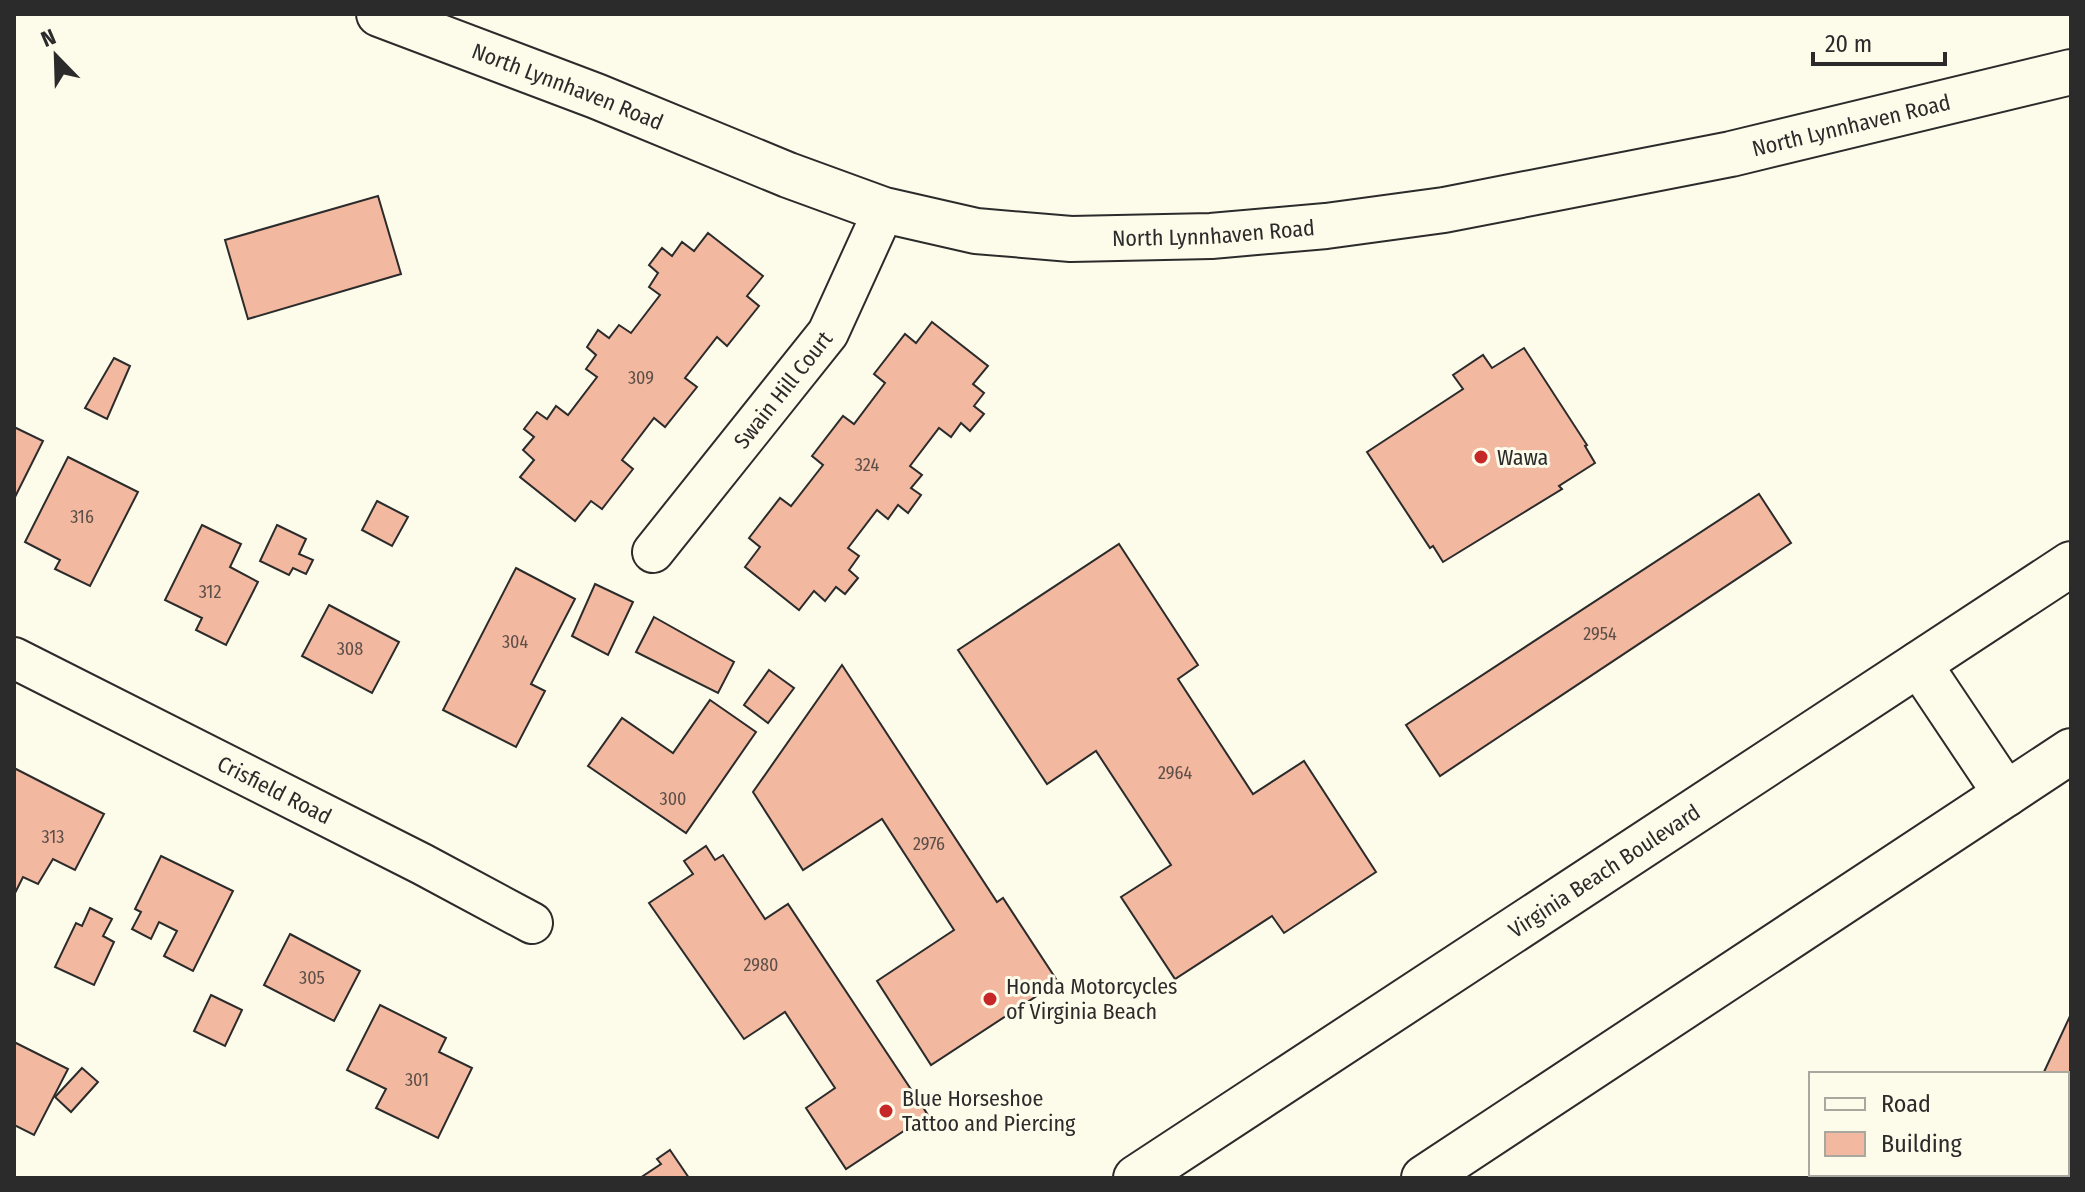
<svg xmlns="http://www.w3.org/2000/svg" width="2085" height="1192" viewBox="0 0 2085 1192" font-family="'Fira Sans Condensed',sans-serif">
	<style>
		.building { fill: #f2b8a0; stroke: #2b2b2b; stroke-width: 2 }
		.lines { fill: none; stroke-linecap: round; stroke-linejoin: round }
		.minor-casing { stroke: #2b2b2b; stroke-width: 44 }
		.tertiary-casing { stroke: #2b2b2b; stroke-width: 48 }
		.primary-casing { stroke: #2b2b2b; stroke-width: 48 }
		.minor { stroke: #fdfbea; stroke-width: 40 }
		.tertiary { stroke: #fdfbea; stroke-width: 44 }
		.primary { stroke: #fdfbea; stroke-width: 44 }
		.poi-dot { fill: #c62828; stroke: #fdfbea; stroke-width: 3 }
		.labels { text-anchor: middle; stroke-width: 6; stroke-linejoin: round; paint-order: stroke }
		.number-label { font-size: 18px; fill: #5d4e48 }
		.street-label { font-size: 22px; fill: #2b2b2b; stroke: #fdfbea }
		.poi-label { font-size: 22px; fill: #2b2b2b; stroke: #fdfbea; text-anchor: start }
	</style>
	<rect width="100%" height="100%" fill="#fdfbea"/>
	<g class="building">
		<polygon points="378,196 401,274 248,319 225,240"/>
		<polygon points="708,233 763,276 747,296 759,306 727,346 717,337 685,378 697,387 665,427 654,418 622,460 633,469 602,509 591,501 575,521 520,477 534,460 523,450 534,437 524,429 537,412 547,419 556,406 568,415 597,377 586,369 596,355 587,347 598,330 609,338 619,325 631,333 660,295 649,287 658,273 649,265 662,248 672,256 682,242 694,251"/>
		<polygon points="932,322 988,366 973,384 984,393 974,406 984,414 970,431 961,423 951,437 939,428 910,466 922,475 911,488 921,495 908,513 898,505 888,519 877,510 848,548 859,556 849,570 858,578 845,594 836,587 825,601 814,591 799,610 745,567 760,547 749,538 780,498 791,506 823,465 812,456 843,416 854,424 885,383 874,374 905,334 916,343"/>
		<polygon points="1524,348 1587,445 1585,446 1595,463 1559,486 1562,489 1443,562 1433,546 1430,548 1367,452 1463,389 1453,375 1483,355 1492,368"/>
		<polygon points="114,358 130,366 107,419 85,408"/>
		<polygon points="14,427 43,441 14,499"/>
		<polygon points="68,457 138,492 90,586 55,569 60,560 25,542"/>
		<polygon points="1759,494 1791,543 1440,776 1406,725"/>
		<polygon points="377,501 408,517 392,546 362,530"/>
		<polygon points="202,525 241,544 230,567 258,582 226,645 196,630 202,618 165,600"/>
		<polygon points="277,525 306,539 299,554 313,560 306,574 293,568 289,575 260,561"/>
		<polygon points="1119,544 1198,665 1178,679 1253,794 1304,761 1376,872 1284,933 1272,916 1175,979 1121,897 1171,865 1096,751 1047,784 958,650"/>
		<polygon points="516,568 575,599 531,684 545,691 516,747 443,710"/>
		<polygon points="595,584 633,602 608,655 572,636"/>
		<polygon points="329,605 399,642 372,693 302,656"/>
		<polygon points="654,617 734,662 718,693 636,652"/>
		<polygon points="842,665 997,902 1003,898 1058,982 931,1065 877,981 954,930 882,819 803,870 753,792"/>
		<polygon points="769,670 794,688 768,723 744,705"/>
		<polygon points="710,700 756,732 686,833 588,766 622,718 673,753"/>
		<polygon points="14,768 104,814 75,870 53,859 38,884 23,877 14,895"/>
		<polygon points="706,846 715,860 723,855 765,919 788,904 928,1115 846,1169 806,1108 835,1088 785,1012 744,1039 649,903 693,874 684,861"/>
		<polygon points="161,856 233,891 193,971 164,956 177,931 159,922 151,939 132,929 141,912 135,909"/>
		<polygon points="90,908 112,919 103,936 114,942 94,985 55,967 76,923 82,926"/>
		<polygon points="290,934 360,971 334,1021 264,985"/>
		<polygon points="211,995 242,1010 225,1046 194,1031"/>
		<polygon points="380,1005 446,1038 439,1052 472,1068 438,1138 376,1108 386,1089 347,1070"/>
		<polygon points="2071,1014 2071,1178 1998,1178 2000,1174 2067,1174 2067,1074 2043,1074"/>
		<polygon points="14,1042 68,1069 34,1135 14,1125"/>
		<polygon points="82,1068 98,1082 71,1112 55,1097"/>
		<polygon points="670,1150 689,1178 640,1178 661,1164 657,1159"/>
	</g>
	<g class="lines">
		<g class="minor-casing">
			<g id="minor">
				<path id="s1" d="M653,552L828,333L884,210"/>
				<path id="s2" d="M14,658L422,864L532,923"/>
			</g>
		</g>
		<g class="tertiary-casing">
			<g id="tertiary">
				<path id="s3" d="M379,14L596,96L788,175L884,210L976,231L1071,239L1211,236L1326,226L1444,210L1731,154L2071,72"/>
			</g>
		</g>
		<g class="primary-casing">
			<g id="primary">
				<polyline points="1919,664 2006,794"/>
				<path id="s4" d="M1136,1178L2071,564"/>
				<polyline points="1424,1178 2071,751"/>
			</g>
		</g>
		<use href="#minor" class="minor"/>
		<use href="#tertiary" class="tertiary"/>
		<use href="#primary" class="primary"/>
	</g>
	<g class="poi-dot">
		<circle cx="1481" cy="457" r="8"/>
		<circle cx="990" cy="999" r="8"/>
		<circle cx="886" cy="1111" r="8"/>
	</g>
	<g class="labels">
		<g class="number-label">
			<text x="641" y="384">309</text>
			<text x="867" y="471">324</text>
			<text x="82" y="523">316</text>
			<text x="210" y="598">312</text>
			<text x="1600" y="640">2954</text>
			<text x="515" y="648">304</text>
			<text x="350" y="655">308</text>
			<text x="1175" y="779">2964</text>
			<text x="673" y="805">300</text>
			<text x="53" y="843">313</text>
			<text x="929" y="850">2976</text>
			<text x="761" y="971">2980</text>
			<text x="312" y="984">305</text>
			<text x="417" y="1086">301</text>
		</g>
		<g class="street-label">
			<text dy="8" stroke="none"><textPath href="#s3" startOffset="202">North Lynnhaven Road</textPath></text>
			<text dy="8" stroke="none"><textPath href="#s3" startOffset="1522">North Lynnhaven Road</textPath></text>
			<text dy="8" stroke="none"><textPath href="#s3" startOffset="874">North Lynnhaven Road</textPath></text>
			<text dy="8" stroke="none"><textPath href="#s1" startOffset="208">Swain Hill Court</textPath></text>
			<text dy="8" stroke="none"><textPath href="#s2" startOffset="292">Crisfield Road</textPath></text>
			<text dy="8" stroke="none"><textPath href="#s4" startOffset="560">Virginia Beach Boulevard</textPath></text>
		</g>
		<g class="poi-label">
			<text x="1497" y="465">Wawa</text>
			<text x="1006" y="994">Honda Motorcycles<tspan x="1006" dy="25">of Virginia Beach</tspan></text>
			<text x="902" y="1106">Blue Horseshoe<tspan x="902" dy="25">Tattoo and Piercing</tspan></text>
		</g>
	</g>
	<rect width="2085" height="1192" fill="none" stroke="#2b2b2b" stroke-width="32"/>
	<rect x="1809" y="1072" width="260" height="104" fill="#fdfbea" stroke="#a9a89e" stroke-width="2"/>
	<rect x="1825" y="1098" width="40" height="12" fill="#fdfbea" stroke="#a9a89e" stroke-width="2"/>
	<text x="1881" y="1112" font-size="24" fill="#2b2b2b">Road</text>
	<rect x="1825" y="1132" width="40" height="24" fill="#f2b8a0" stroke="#a9a89e" stroke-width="2"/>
	<text x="1881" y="1152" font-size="24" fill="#2b2b2b">Building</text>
	<g transform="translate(56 56) rotate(337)" stroke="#fdfbea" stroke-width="6" paint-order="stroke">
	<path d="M0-6L14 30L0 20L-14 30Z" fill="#2b2b2b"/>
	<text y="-12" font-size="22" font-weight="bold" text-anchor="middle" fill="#2b2b2b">N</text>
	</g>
	<path d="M1813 52v12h132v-12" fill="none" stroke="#2b2b2b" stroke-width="4"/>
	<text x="1825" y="52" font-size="24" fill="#2b2b2b" stroke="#fdfbea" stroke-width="6" paint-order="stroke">20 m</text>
</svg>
